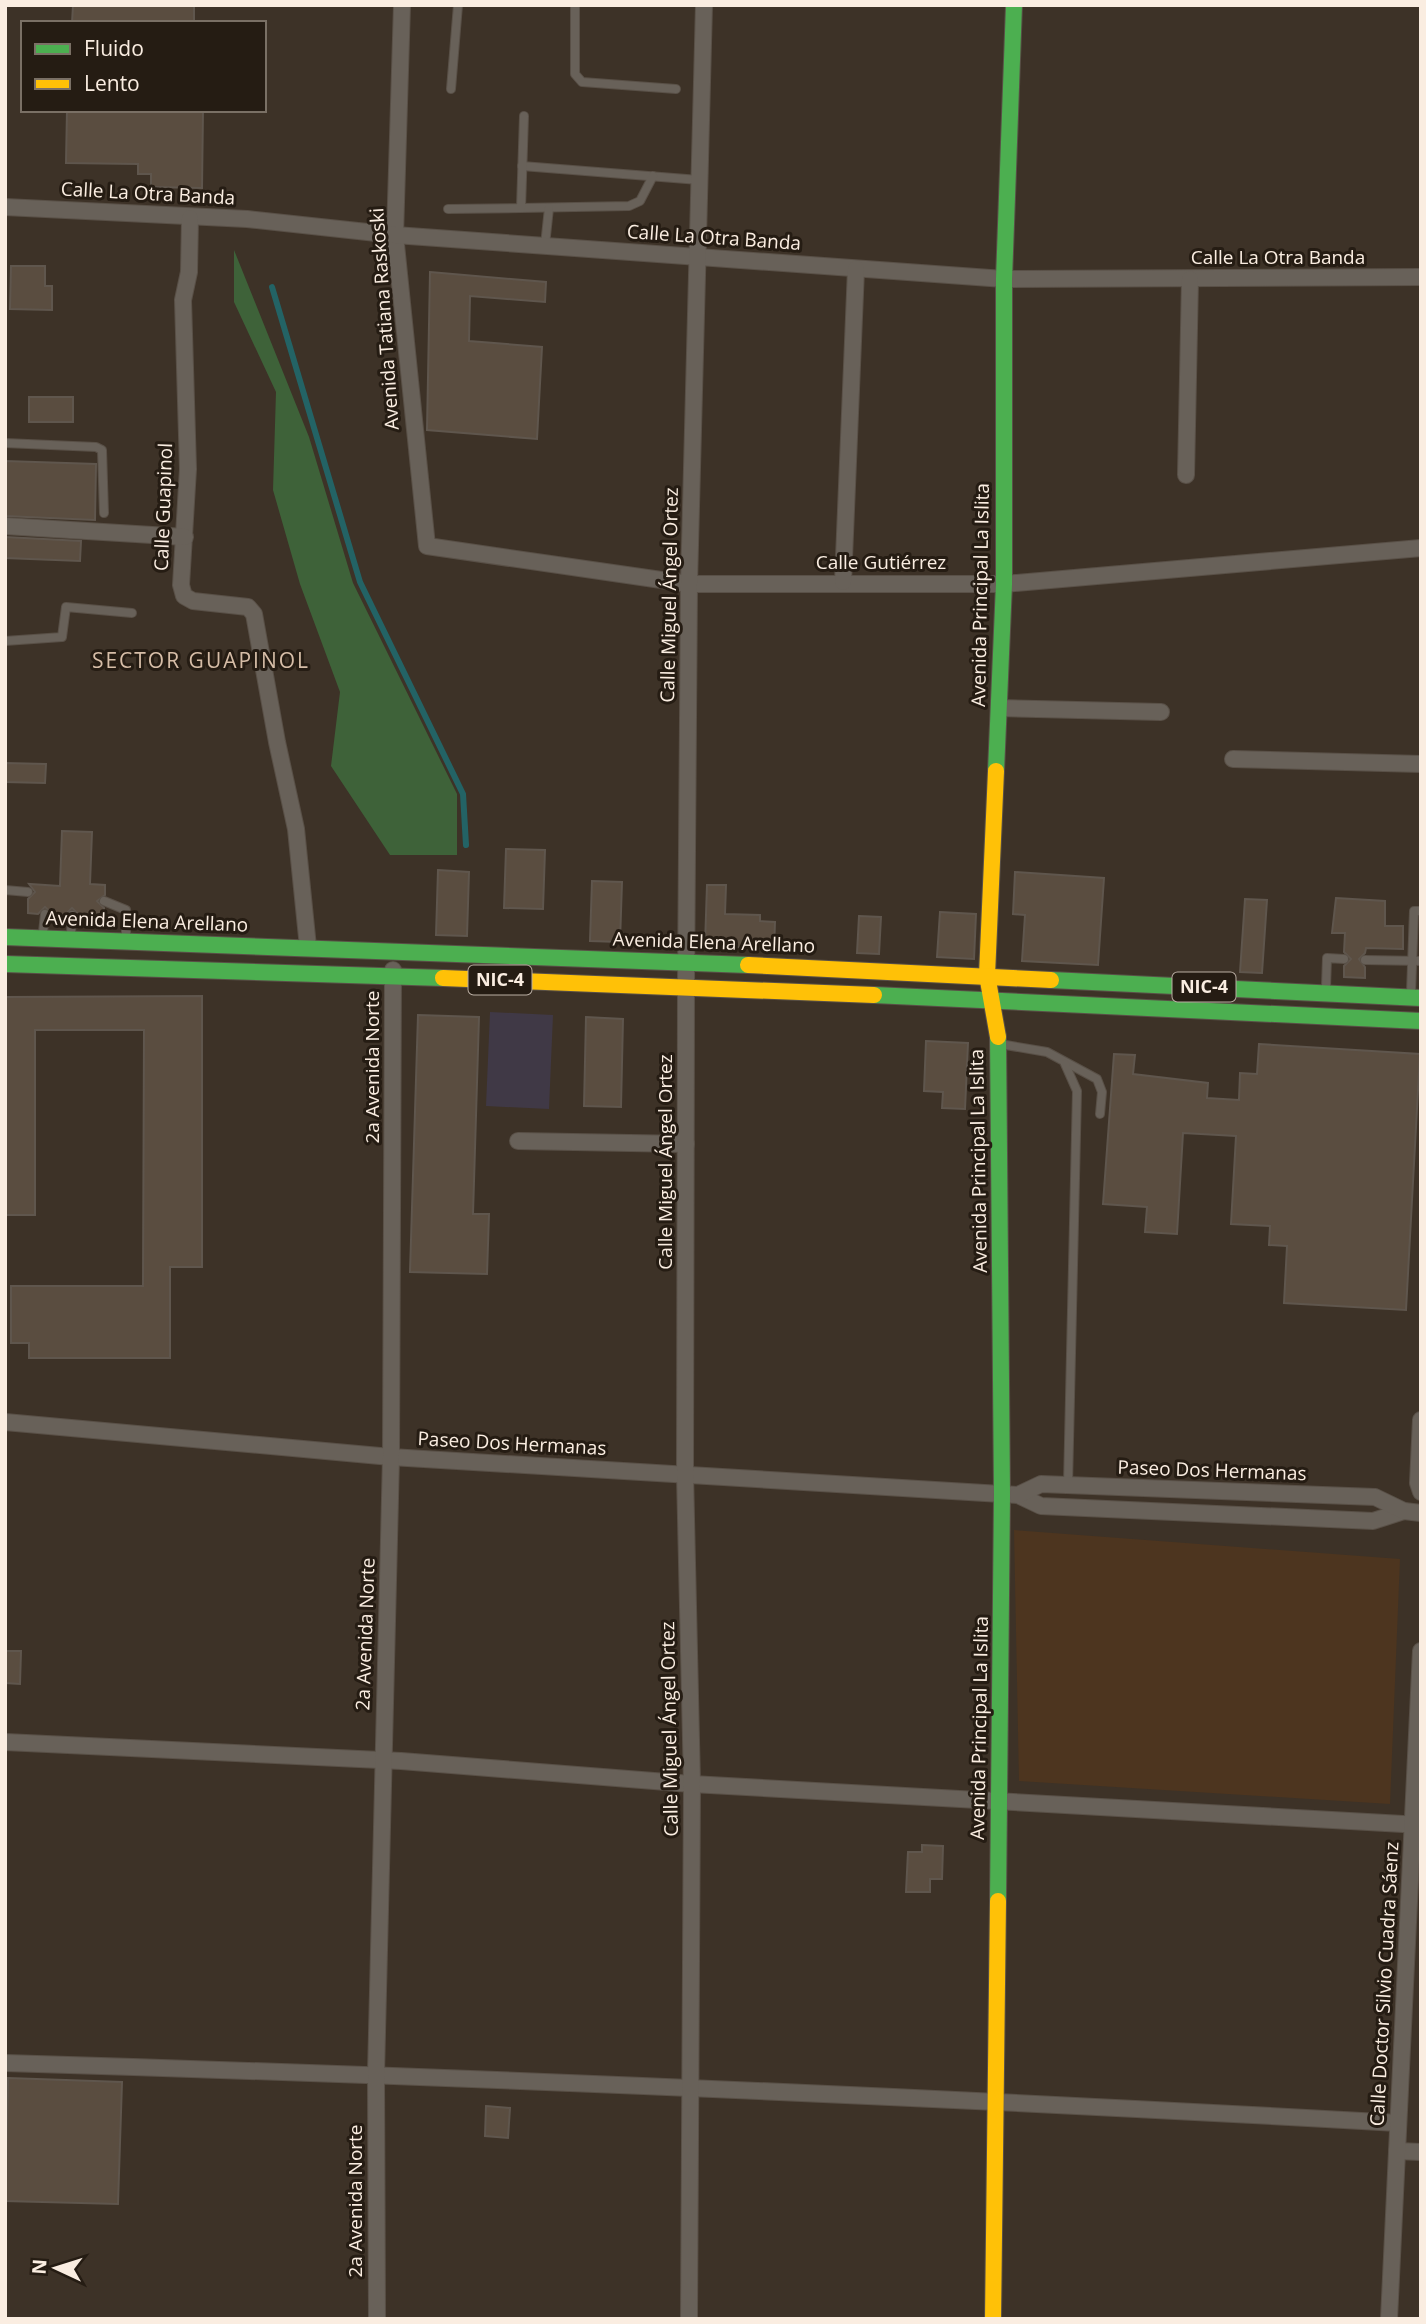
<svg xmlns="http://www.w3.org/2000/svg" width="1426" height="2324" viewBox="0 0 1426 2324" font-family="'Open Sans',sans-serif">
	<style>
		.commercial { fill: #403946 }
		.built { fill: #4d351f }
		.forest { fill: #3e6239 }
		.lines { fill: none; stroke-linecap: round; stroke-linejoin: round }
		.stream { stroke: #236365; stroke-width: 6 }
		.building { fill: #5a4d40; stroke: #5f564d; stroke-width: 2 }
		.lane-casing { stroke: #595047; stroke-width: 10 }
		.street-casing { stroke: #595047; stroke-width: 18 }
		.fast-casing { stroke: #595047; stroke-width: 18 }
		.slow-casing { stroke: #595047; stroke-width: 18 }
		.lane { stroke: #686159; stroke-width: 8 }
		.street { stroke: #686159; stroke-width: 16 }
		.fast { stroke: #4caf50; stroke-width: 16 }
		.slow { stroke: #ffc107; stroke-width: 16 }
		.labels { text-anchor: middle; stroke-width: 6; stroke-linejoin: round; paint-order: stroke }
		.shield { fill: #251c13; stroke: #baaea3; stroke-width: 2 }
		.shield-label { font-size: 18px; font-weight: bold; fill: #faede1 }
		.street-label { font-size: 19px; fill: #faede1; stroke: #251c13 }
		.neighbourhood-label { font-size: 21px; letter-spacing: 2px; fill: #d6bda7; stroke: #251c13 }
	</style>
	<rect width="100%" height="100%" fill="#3d3227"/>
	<polygon class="commercial" points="490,1012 553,1015 549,1109 486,1106"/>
	<polygon class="built" points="1014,1530 1400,1559 1390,1804 1019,1781"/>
	<polygon class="forest" points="234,250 309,437 353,583 457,794 457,855 390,855 331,766 340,692 300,584 273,490 276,392 234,302"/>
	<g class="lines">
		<polyline class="stream" points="272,287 360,582 463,794 466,845"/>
	</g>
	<g class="building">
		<polygon points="73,5 194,5 194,23 72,23"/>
		<polygon points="67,110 203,110 202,188 151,187 151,174 138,174 138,164 66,163"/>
		<polygon points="11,266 45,266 45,286 52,286 52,310 10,309"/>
		<polygon points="430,272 546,282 545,302 470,296 469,341 542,347 537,439 427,430"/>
		<rect x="29" y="397" width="44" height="25"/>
		<polygon points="5,461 96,464 95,520 5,516"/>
		<polygon points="5,537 81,541 80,561 5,558"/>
		<polygon points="5,763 46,764 45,783 5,782"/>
		<polygon points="62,831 92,832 90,884 105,885 105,895 97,901 104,908 104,916 79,915 72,908 65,915 52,914 45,907 38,914 28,913 28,899 35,892 29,884 60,886"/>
		<polygon points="506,849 545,850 543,909 504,908"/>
		<polygon points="438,870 469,872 467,936 436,935"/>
		<polygon points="1015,872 1104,878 1098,965 1022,961 1025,915 1013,914"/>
		<polygon points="592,881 622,882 620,942 590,941"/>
		<polygon points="707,885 726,885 725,914 760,915 760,921 775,922 774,949 705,945"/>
		<polygon points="1336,898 1385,901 1385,926 1403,926 1403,949 1366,948 1365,953 1359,959 1365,967 1365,978 1344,977 1344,966 1351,959 1344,952 1345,933 1332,933"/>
		<polygon points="1245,899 1267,900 1262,973 1240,972"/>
		<polygon points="940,912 976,914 974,959 937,957"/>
		<polygon points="859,916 881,917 879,954 857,953"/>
		<polygon points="202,996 202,1267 170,1267 170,1358 29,1358 29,1343 11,1343 11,1286 143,1286 144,1030 35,1030 35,1215 6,1215 6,997"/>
		<polygon points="418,1015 479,1017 473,1214 489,1214 487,1274 410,1272"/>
		<polygon points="586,1017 623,1019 621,1107 584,1106"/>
		<polygon points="926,1041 968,1043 965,1109 942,1108 943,1092 924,1091"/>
		<polygon points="1259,1044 1420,1054 1406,1310 1284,1303 1287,1246 1269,1245 1270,1226 1231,1224 1236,1136 1183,1133 1177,1234 1145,1232 1147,1207 1103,1204 1114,1054 1135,1055 1133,1074 1208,1083 1207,1098 1239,1100 1240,1073 1257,1074"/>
		<polygon points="5,1651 21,1651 20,1684 5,1683"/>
		<polygon points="922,1845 943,1846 942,1879 930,1879 930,1892 906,1892 908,1852 922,1852"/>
		<polygon points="8,2078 122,2082 118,2204 5,2201"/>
		<polygon points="486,2106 510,2108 508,2138 485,2136"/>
	</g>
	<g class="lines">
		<g class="lane-casing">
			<g id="lane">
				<polyline points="575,5 575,74 582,82 676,89"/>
				<polyline points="451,89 458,5"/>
				<polyline points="522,166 699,180"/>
				<polyline points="521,208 629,206 640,201 653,176"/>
				<polyline points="448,209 521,208 524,116"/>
				<polyline points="545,245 549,208"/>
				<polyline points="5,443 96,447 102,450 104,513"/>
				<polyline points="5,641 62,637 66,607 132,613"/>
				<polyline points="5,890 28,892"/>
				<polyline points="104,901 126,910 126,935"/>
				<polyline points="43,932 45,914"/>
				<polyline points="71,933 72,915"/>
				<polyline points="1365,960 1421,961"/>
				<polyline points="1326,987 1327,958 1344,959"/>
				<polyline points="1411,993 1414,911 1421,911"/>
				<polyline points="1000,1044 1047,1052 1097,1079 1102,1092 1100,1114"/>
				<polyline points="1065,1064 1077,1091 1068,1485"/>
			</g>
		</g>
		<g class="street-casing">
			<g id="street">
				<polyline points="402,5 395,235 427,546 689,584 1004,584 1421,548"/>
				<polyline points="5,207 247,219 395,235 1004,279 1421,277"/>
				<polyline points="190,218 189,272 183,300 188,469 181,585 184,596 193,601 248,607 254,614 277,742 296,829 308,947"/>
				<polyline points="1186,475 1190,279"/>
				<polyline points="5,526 185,537"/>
				<polyline points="843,582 856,269"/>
				<polyline points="999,708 1161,712"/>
				<polyline points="1233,759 1421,764"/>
				<polyline points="518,1141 686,1144"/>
				<polyline points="1421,1420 1418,1483 1421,1492"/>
				<polyline points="5,1422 391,1457 1018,1495 1041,1506 1373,1521 1404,1511"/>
				<polyline points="1018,1495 1041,1484 1375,1497 1404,1511 1421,1513"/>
				<polyline points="5,1742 401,1761 692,1784 1421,1825"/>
				<path d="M5,2063C470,2077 934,2097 1398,2123"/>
				<polyline points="1397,2151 1421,2152"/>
				<polyline points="377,2319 376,2074 391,1457 393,970"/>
				<polyline points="689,2319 692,1784 685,1474 686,986 689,584 704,5"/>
				<polyline points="1389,2319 1421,1651"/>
			</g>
		</g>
		<g class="fast-casing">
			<g id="fast">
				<polyline points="996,771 1004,584 1004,279 1014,5"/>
				<polyline points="5,937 748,965"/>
				<polyline points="5,964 443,978"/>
				<polyline points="1051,980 1421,998"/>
				<polyline points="874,995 1421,1021"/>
				<polyline points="998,1901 1002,1494 998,1037"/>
			</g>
		</g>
		<g class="slow-casing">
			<g id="slow">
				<polyline points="996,771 987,975 998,1037"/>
				<polyline points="748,965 1051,980"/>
				<polyline points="443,978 874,995"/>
				<polyline points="993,2319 998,1901"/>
			</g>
		</g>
		<use href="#lane" class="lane"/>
		<use href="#street" class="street"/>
		<use href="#fast" class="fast"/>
		<use href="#slow" class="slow"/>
	</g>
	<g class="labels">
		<g class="shield">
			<rect x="468.5" y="965.5" width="63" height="29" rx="5"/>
			<rect x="1172.5" y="972.5" width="63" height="29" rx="5"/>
		</g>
		<g class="shield-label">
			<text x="500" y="986">NIC-4</text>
			<text x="1204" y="993">NIC-4</text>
		</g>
		<g class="street-label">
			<text transform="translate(148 193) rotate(3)" y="7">Calle La Otra Banda</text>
			<text transform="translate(714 237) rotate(4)" y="7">Calle La Otra Banda</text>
			<text x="1278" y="264">Calle La Otra Banda</text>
			<text transform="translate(384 319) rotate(-94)" y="7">Avenida Tatiana Raskoski</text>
			<text transform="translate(163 507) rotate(-88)" y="7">Calle Guapinol</text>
			<text x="881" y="569">Calle Gutiérrez</text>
			<text transform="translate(669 595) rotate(-89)" y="7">Calle Miguel Ángel Ortez</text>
			<text transform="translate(980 595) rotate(-89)" y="7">Avenida Principal La Islita</text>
			<text transform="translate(147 921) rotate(2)" y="7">Avenida Elena Arellano</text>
			<text transform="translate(714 942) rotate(2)" y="7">Avenida Elena Arellano</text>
			<text transform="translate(372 1067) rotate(-90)" y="7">2a Avenida Norte</text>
			<text transform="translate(978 1161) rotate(-91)" y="7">Avenida Principal La Islita</text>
			<text transform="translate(665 1162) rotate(-90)" y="7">Calle Miguel Ángel Ortez</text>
			<text transform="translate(512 1443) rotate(3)" y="7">Paseo Dos Hermanas</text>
			<text transform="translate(1212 1470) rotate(2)" y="7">Paseo Dos Hermanas</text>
			<text transform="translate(365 1634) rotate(-88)" y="7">2a Avenida Norte</text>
			<text transform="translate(979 1728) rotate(-89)" y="7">Avenida Principal La Islita</text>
			<text transform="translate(669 1729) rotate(-91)" y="7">Calle Miguel Ángel Ortez</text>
			<text transform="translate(1384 1984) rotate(-87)" y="7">Calle Doctor Silvio Cuadra Sáenz</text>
			<text transform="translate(355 2201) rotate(-90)" y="7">2a Avenida Norte</text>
		</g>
		<g class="neighbourhood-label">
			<text x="201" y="668">SECTOR GUAPINOL</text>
		</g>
	</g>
	<rect width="1426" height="2324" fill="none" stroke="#faede1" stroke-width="14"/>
	<rect x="21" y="21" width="245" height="91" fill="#251c13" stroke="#7a7065" stroke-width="2"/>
	<rect x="35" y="44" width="35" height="10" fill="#4caf50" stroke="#7a7065" stroke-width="2"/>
	<text x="84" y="56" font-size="21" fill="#faede1">Fluido</text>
	<rect x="35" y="79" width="35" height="10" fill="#ffc107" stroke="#7a7065" stroke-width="2"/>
	<text x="84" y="91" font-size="21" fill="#faede1">Lento</text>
	<g transform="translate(56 2268) rotate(274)" stroke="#251c13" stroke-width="5" paint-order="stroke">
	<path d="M0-5L12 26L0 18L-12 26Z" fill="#faede1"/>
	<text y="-10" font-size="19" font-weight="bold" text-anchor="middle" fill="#faede1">N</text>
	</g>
</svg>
